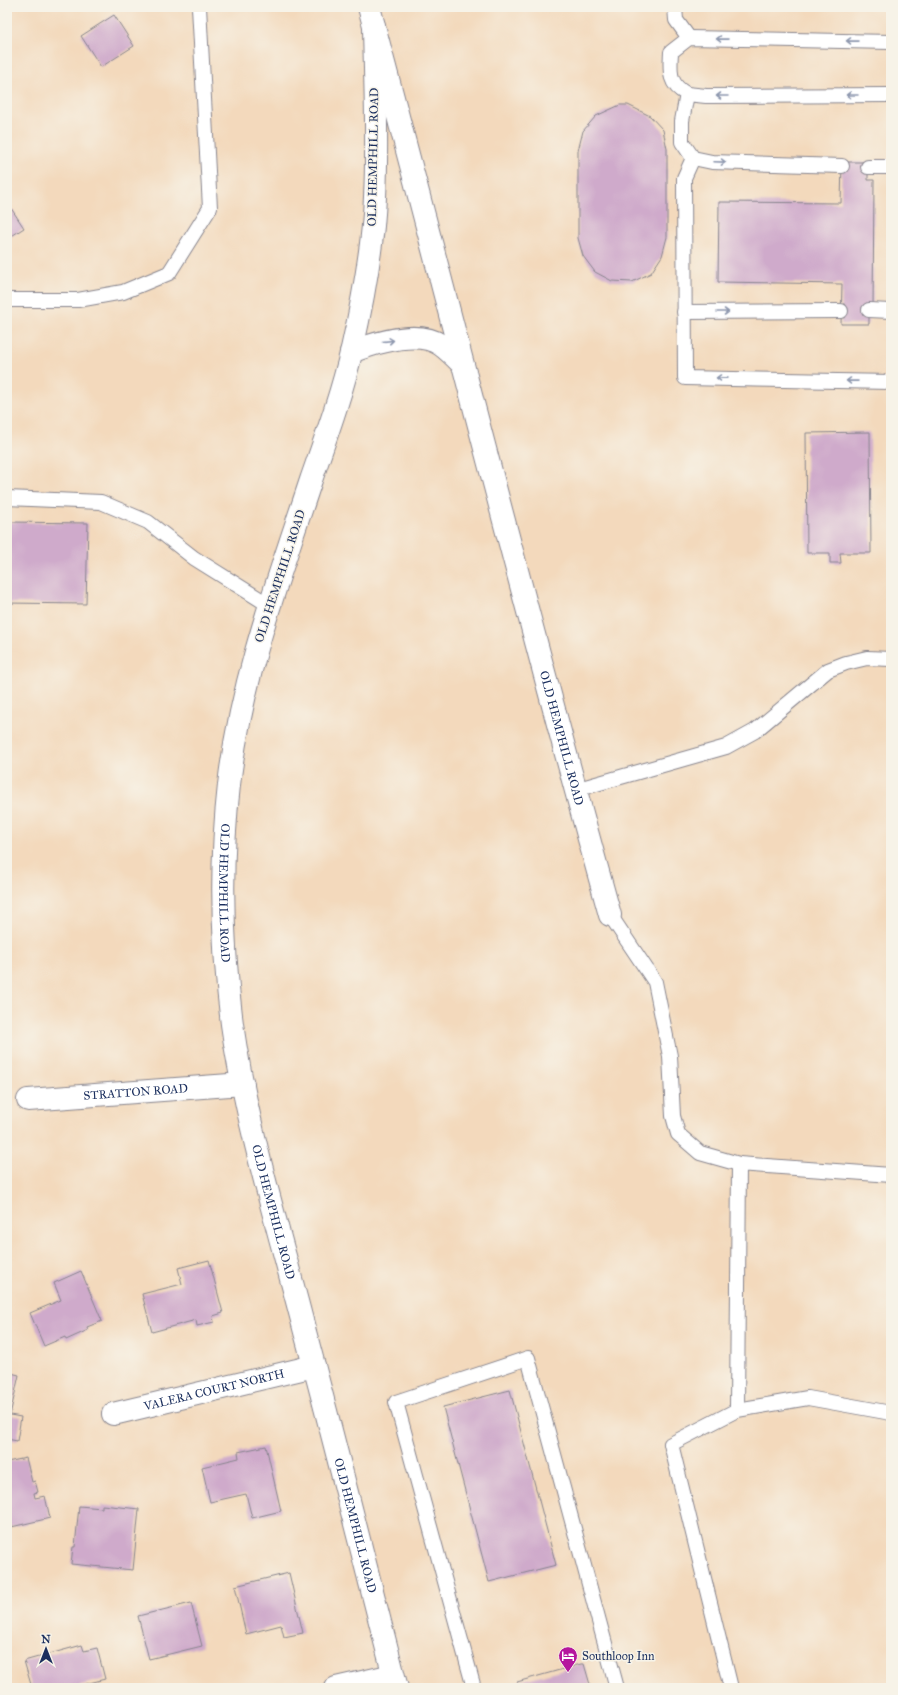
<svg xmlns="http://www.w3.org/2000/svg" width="898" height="1695" viewBox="0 0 898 1695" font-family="'IM FELL Great Primer',serif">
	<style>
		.building { fill: #cfaacb }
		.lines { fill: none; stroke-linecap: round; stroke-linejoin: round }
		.service-casing { stroke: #87848d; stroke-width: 16 }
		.minor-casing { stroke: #87848d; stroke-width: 24 }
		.service { stroke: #fff; stroke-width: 14 }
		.minor { stroke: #fff; stroke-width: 22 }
		.oneway { stroke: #8d97ae }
		.labels { text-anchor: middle; stroke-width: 3; stroke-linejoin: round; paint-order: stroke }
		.street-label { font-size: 12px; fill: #1b2f5e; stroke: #f7f3e8 }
		.poi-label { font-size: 12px; fill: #1b2f5e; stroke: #f7f3e8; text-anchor: start }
	</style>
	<rect width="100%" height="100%" fill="#f7f3e8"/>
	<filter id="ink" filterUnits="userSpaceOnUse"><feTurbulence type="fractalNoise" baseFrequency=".025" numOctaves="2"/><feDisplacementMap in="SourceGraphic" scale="8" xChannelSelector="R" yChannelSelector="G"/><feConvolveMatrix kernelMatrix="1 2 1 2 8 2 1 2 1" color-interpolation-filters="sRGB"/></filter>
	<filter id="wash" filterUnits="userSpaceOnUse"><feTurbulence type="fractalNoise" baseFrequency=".012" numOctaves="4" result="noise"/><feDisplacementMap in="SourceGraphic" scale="16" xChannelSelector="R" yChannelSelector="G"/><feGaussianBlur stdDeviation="0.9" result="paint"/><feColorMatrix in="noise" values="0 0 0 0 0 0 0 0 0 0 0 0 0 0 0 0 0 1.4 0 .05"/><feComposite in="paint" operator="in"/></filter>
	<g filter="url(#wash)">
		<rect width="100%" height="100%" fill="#f3d9bc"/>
		<g id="blocks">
			<g class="building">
				<polygon points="114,15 134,46 101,67 81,36"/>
				<polygon points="620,105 628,105 650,116 663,130 667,149 667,237 662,256 651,273 632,282 612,281 595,272 583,256 578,238 578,151 583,131 596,116"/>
				<polygon points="842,162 868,162 868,180 874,180 873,308 869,308 869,324 841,324 842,284 718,282 719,202 841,203"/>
				<polygon points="7,202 24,228 7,239"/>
				<polygon points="870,432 871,553 840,553 841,563 830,563 830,553 807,553 806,433"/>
				<polygon points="7,522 88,523 86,604 7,603"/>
				<polygon points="209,1260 223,1313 213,1316 214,1322 197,1326 196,1320 152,1332 142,1294 182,1284 178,1268"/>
				<polygon points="81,1271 102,1321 87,1327 88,1330 66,1340 65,1337 44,1346 30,1313 61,1300 54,1283"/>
				<polygon points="7,1372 19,1375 10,1415 21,1417 17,1441 7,1439"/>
				<polygon points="510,1390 556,1565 489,1582 443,1407"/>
				<polygon points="266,1446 281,1511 252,1518 246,1494 210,1502 202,1467 239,1458 238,1452"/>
				<polygon points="26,1458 32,1482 35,1481 38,1492 34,1493 35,1498 45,1496 50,1518 7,1528 7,1462"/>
				<polygon points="102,1505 139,1509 133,1570 71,1564 73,1547 75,1547 79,1506 102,1508"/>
				<polygon points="289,1573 303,1633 284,1637 281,1625 246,1634 235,1586"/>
				<polygon points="191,1603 202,1646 149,1659 138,1616"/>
				<polygon points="82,1645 84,1651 97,1648 105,1679 70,1688 32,1688 24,1661"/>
				<polygon points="581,1664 584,1664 591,1688 518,1688 517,1682"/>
			</g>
		</g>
	</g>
	<g filter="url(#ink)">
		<use href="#blocks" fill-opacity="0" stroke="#87848d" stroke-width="1"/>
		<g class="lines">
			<g class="service-casing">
				<g id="service">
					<polyline points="675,7 676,20 689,38"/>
					<path d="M687,94C668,85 670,70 671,52L689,38L891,42"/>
					<polyline points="693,158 684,178 685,378 891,382"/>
					<polyline points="842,166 712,162 693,158 682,142 682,121 687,94 706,96 891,95"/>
					<polyline points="868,167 891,167"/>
					<polyline points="7,300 78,300 123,292 169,273 210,208 199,7"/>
					<polyline points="869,310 891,311"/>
					<polyline points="684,312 841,311"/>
					<polyline points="7,498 101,502 148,522 194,558 269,605"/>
					<polyline points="575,790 726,747 755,731 828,670 846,663 867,658 891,659"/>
					<polyline points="610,915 655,982 670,1056 673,1116 678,1134 700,1153 739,1164"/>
					<polyline points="891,1175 739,1164 737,1410 808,1398 891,1413"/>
					<polyline points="474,1688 396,1402 528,1358 617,1688"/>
					<polyline points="731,1688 671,1444 737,1410"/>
				</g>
			</g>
			<g class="minor-casing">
				<g id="minor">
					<path id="s1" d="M369,7C450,310 526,614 610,915"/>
					<path id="s2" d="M374,26C375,83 378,140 375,197C373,248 363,300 352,349C342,393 326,437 311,480C278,580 241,679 229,785C220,864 222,945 232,1024C247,1128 279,1230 305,1332C337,1450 366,1569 397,1688"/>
					<path d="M351,352C375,343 418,329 441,345C448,350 455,357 461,363"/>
					<path id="s3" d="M28,1100L243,1084"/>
					<path id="s4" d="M113,1414L314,1366"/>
					<polyline points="336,1688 393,1675"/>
				</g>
			</g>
			<use href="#service" class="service"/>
			<use href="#minor" class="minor"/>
		</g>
		<defs><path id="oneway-shaft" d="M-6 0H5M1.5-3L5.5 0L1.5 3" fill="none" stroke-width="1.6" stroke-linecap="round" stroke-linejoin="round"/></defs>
		<g class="oneway">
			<use href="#oneway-shaft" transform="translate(722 39) rotate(-179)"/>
			<use href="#oneway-shaft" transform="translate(852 41) rotate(-179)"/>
			<use href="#oneway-shaft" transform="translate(852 95) rotate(180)"/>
			<use href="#oneway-shaft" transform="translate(722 96) rotate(180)"/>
			<use href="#oneway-shaft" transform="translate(720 162) rotate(2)"/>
			<use href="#oneway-shaft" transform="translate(723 312)"/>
			<use href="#oneway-shaft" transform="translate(388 341) rotate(-6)"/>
			<use href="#oneway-shaft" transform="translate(722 378) rotate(-179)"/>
			<use href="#oneway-shaft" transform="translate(852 381) rotate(-179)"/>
		</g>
	</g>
	<defs>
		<g id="hotel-pin" transform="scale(1)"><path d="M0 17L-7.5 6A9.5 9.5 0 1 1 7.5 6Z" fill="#b5179e" stroke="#f7f3e8"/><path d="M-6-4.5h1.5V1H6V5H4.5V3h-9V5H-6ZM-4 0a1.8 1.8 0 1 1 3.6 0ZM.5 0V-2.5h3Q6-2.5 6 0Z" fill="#fff"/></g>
	</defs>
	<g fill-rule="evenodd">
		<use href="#hotel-pin" x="568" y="1656"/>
	</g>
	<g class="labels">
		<g class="street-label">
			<text transform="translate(373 157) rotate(-89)" y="4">OLD HEMPHILL ROAD</text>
			<text transform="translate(280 576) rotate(-72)" y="4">OLD HEMPHILL ROAD</text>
			<text dy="4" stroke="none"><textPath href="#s1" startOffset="756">OLD HEMPHILL ROAD</textPath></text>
			<text dy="4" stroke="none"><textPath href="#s2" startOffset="887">OLD HEMPHILL ROAD</textPath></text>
			<text dy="4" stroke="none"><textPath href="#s3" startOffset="108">STRATTON ROAD</textPath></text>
			<text dy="4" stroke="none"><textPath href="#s2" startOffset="1211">OLD HEMPHILL ROAD</textPath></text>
			<text dy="4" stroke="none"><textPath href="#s4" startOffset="104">VALERA COURT NORTH</textPath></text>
			<text dy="4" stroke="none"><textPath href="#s2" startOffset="1535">OLD HEMPHILL ROAD</textPath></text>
		</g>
		<g class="poi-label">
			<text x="582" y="1660">Southloop Inn</text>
		</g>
	</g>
	<rect width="898" height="1695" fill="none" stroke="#f7f3e8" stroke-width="24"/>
	<g transform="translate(46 1649)" stroke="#f7f3e8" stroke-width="3" paint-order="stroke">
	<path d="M0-3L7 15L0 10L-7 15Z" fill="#1b2f5e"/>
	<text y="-6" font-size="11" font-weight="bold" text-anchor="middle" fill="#1b2f5e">N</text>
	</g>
</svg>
